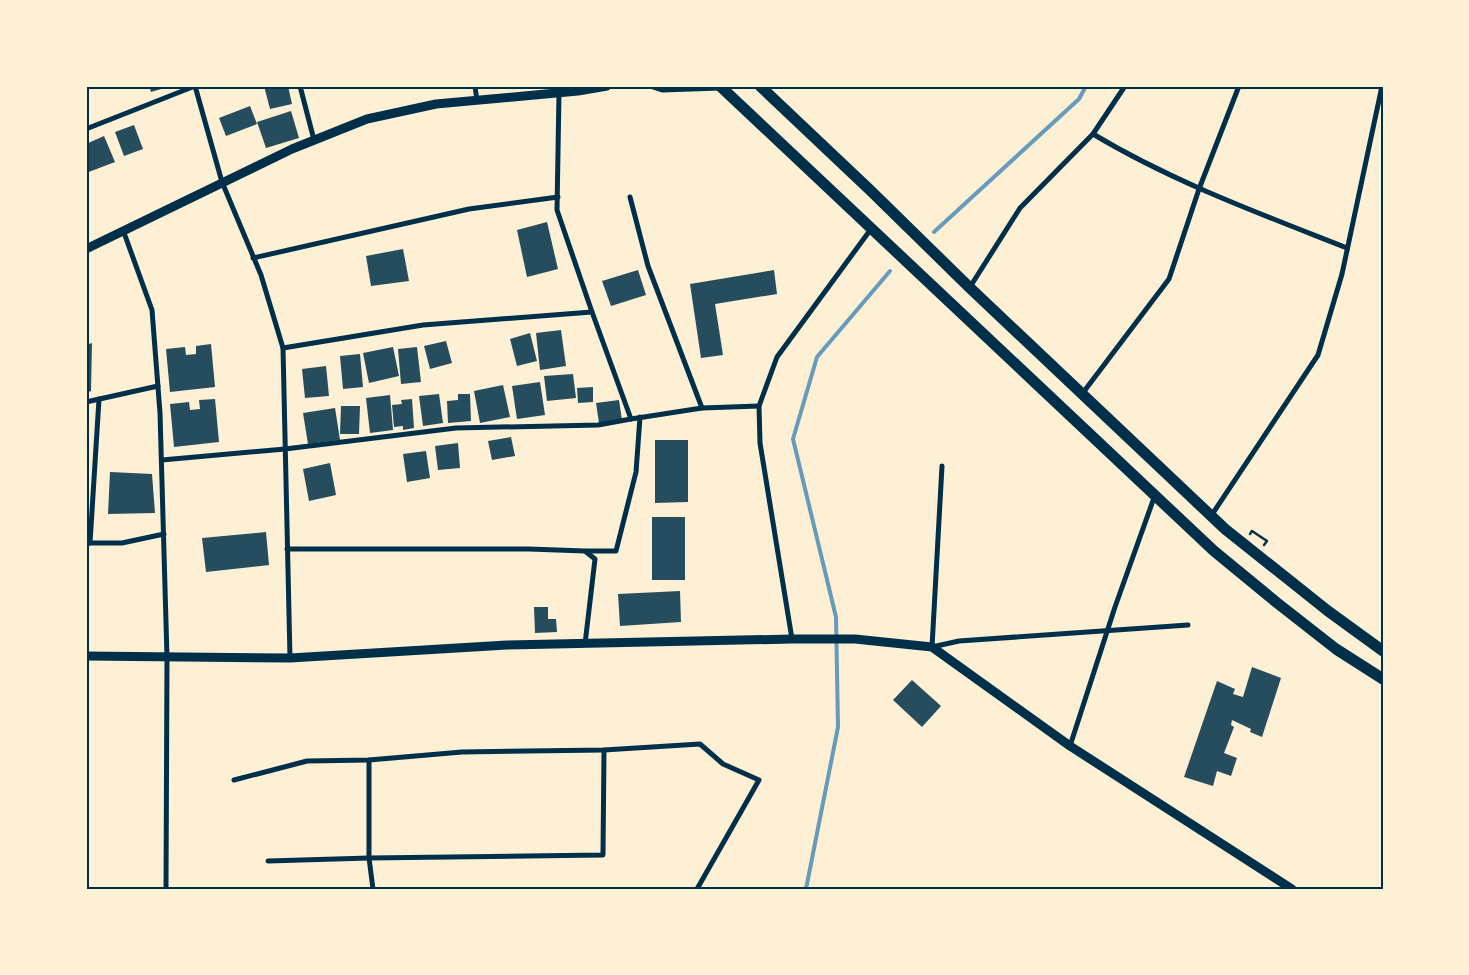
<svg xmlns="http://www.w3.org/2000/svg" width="1469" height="975" viewBox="0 0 1469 975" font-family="Raleway,sans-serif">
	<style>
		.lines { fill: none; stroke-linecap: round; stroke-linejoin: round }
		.stream { stroke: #669bbc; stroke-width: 4 }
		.building { fill: #264d5e }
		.path { stroke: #003049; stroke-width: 2.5 }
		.minor { stroke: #003049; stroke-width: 5 }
		.tertiary { stroke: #003049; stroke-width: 9 }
		.primary { stroke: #003049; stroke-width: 11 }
		.neatline { fill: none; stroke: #003049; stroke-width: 2 }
	</style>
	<rect width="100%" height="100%" fill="#fdf0d5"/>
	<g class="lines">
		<g class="stream">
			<polyline points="934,232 1079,99 1086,86"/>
			<polyline points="806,889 838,727 836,617 793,439 817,357 890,271"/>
		</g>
	</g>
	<g class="building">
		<polygon points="149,86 168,86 168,87 151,92"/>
		<polygon points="264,86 288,86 292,104 270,109"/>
		<polygon points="250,106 257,124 226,136 219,118"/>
		<polygon points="291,111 299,138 266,148 257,122"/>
		<polygon points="134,125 143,149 124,156 115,132"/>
		<polygon points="104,136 115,162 86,173 86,144"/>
		<polygon points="547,222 558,269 527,277 517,230"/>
		<polygon points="403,249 409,281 371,286 366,256"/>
		<polygon points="638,270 646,295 611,306 602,281"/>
		<polygon points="774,270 777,294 715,304 723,355 701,358 690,284"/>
		<polygon points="561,330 566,366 540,370 536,333"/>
		<polygon points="530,333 537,361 517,366 510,339"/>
		<polygon points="446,341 452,363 430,369 424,346"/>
		<polygon points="92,343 91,391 86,393 86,345"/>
		<polygon points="211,344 215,387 170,392 166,349 185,347 186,355 196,354 196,346"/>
		<polygon points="393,347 399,376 369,383 363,353"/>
		<polygon points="417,347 421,382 401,384 398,349"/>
		<polygon points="360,354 363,387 343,389 340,356"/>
		<polygon points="326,366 329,396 305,398 302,369"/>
		<polygon points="573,374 576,398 547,401 544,376"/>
		<polygon points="540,382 545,415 517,419 512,386"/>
		<polygon points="503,385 510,417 480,423 474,391"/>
		<polygon points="593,387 593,402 578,403 577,388"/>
		<polygon points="439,394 443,423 423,426 419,396"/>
		<polygon points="458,394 470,394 471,421 448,423 447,401 458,400"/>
		<polygon points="390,395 393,430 370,433 366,398"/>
		<polygon points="215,399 219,442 174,447 170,404 189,402 190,410 200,409 199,400"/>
		<polygon points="412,399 414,428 403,430 403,426 394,427 392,405 402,404 401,400"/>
		<polygon points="619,400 622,420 599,423 596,403"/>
		<polygon points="341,406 360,406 359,434 340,434"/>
		<polygon points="335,408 340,440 308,444 303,413"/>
		<polygon points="511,437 515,456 492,460 488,441"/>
		<polygon points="655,440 688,440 688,502 655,503"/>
		<polygon points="458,443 460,468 438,470 435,446"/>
		<polygon points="426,451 430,478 407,482 403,454"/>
		<polygon points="330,463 336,495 309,501 303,469"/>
		<polygon points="110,472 152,474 155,513 108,514"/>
		<rect x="652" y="517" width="33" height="63"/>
		<polygon points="266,532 269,565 206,572 202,538"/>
		<polygon points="680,591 681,622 620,626 618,594"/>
		<polygon points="534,607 548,607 548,619 556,619 557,632 535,633"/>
		<polygon points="1252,667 1281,678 1262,737 1250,732 1251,729 1232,720 1231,725 1234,727 1224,753 1237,758 1231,776 1217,771 1213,786 1184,777 1217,681 1235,689 1233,694 1243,697"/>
		<polygon points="912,680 941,706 922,727 893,700"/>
	</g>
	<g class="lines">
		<polyline class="path" points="1250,534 1252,531 1267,541 1264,545"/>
		<g class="minor">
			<polyline points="195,86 222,182 261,275 283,348 290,658"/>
			<polyline points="300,86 314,140"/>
			<polyline points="475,86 477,101"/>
			<polyline points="650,86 662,90 721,88"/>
			<polyline points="559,93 557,210 592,312 631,419"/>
			<polyline points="86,129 195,86"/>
			<polyline points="1093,134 1125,86"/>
			<polyline points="630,197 648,266 702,408"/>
			<polyline points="123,230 152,310 160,413 167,657 166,889"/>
			<polyline points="253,258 469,209 558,197"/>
			<path d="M970,287L1020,208L1093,134C1173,182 1261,214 1347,248"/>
			<polyline points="283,348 423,325 592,312"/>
			<polyline points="1082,394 1169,279 1199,189 1239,86"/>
			<polyline points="86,402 158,386"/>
			<polyline points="162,460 285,449 456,428 598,425 631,419 702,408 759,406"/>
			<polyline points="942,466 932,647 959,641 1188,625"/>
			<polyline points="1211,516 1318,355 1342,274 1382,86"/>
			<polyline points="86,543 122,543 164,534"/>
			<polyline points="90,543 99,399"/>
			<polyline points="287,549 529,549 585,551 595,559 585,644"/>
			<polyline points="586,551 616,551 636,472 640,417"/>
			<polyline points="792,639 760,443 759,406 777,357 871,229"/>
			<polyline points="1070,746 1115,607 1155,495"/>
			<polyline points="369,760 369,858 373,889"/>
			<polyline points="234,780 307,761 369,760 462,752 604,750 700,744 723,764 759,780 697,889"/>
			<polyline points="268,861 369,858 603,855 604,750"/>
		</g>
		<g class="tertiary">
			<polyline points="86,249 292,149 367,119 436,104 578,91 607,86"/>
			<polyline points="86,656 290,658 507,645 792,639 855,639 932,647 1070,746 1292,889"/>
		</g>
		<g class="primary">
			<polyline points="720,86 1214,551 1276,602 1336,649 1383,679"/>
			<polyline points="760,86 871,191 969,287 1225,529 1328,611 1383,651"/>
		</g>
	</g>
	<rect width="1469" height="975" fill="none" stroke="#fdf0d5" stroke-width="175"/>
	<rect x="88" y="88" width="1294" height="800" class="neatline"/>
</svg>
